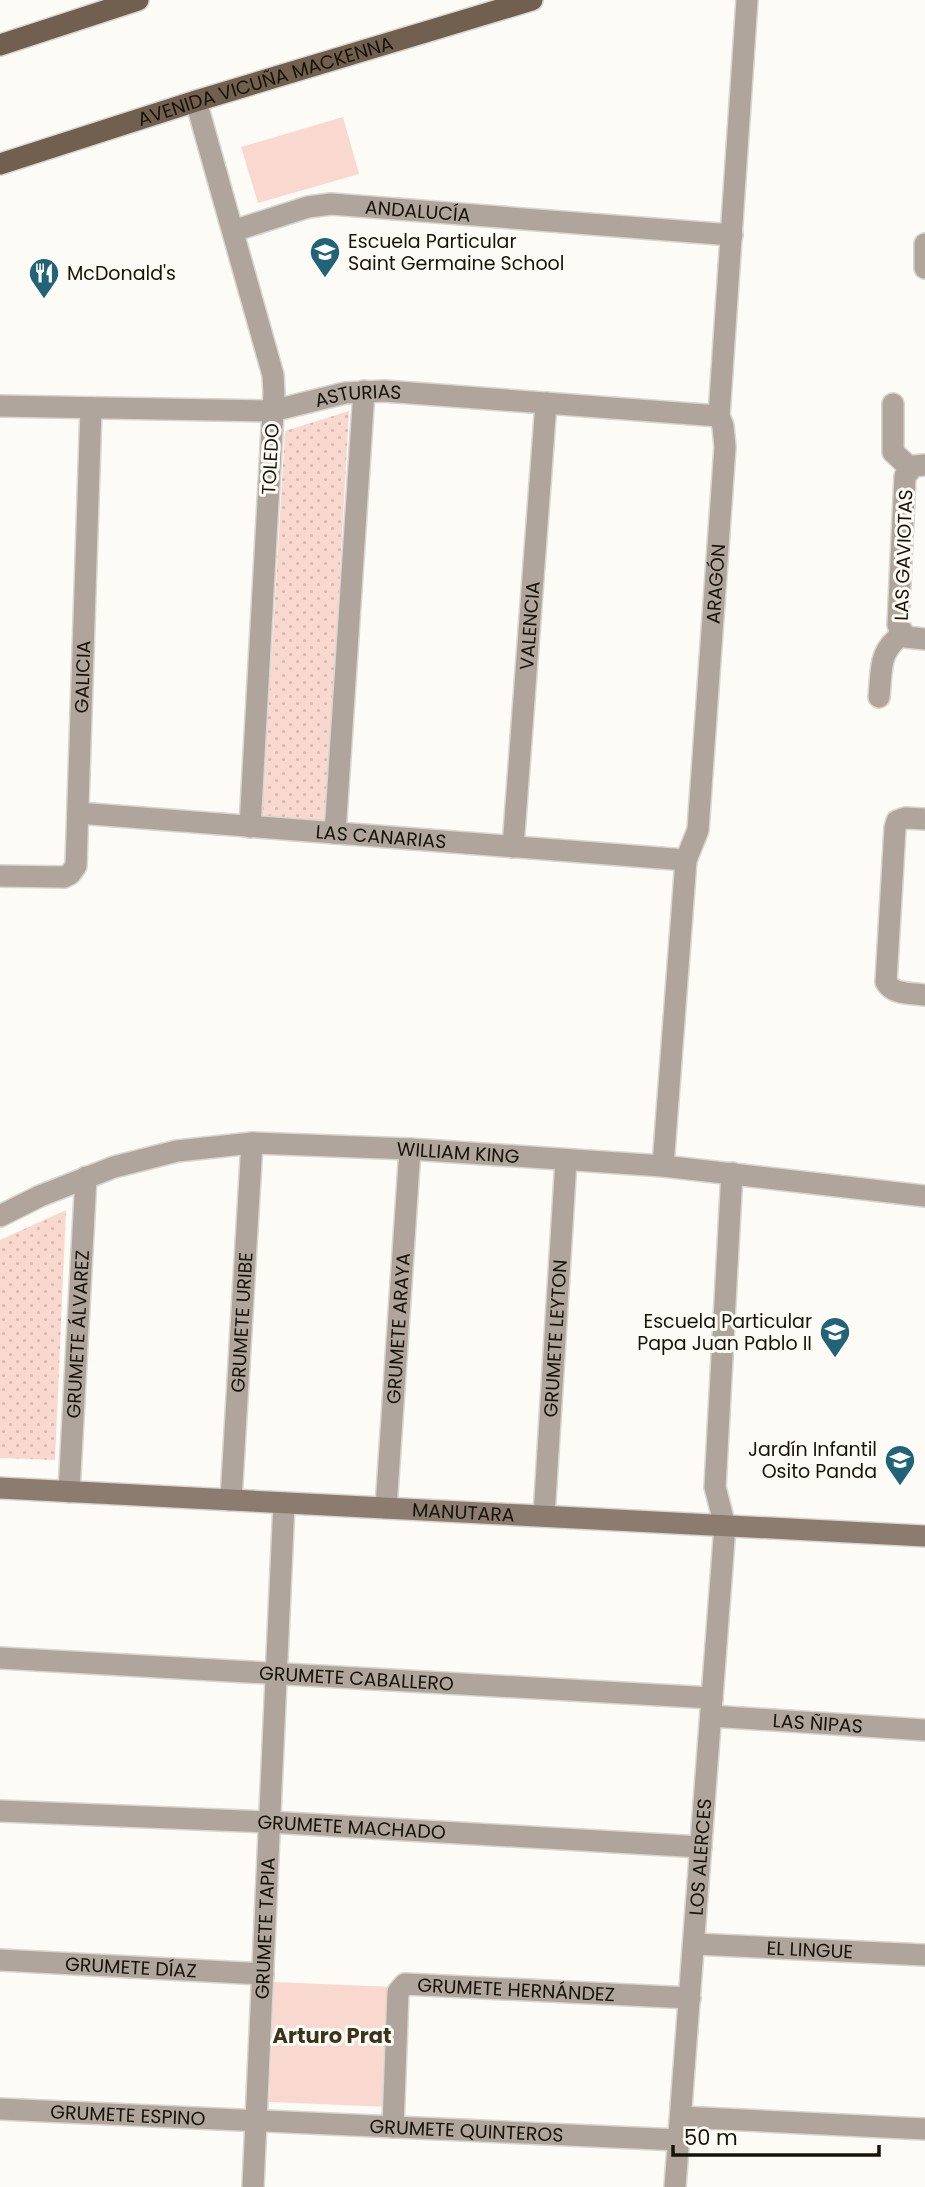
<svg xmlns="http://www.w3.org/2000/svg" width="925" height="2187" viewBox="0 0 925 2187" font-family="Poppins,sans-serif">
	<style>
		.grass { fill: url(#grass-dots) }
		.green { fill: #f9d8cf }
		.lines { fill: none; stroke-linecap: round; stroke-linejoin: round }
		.street-casing { stroke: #d8d6cf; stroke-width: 24 }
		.secondary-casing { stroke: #d8d6cf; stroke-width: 24 }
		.primary-casing { stroke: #d8d6cf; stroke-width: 24 }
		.street { stroke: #b0a59c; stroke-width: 21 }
		.secondary { stroke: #8b7c6f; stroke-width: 21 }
		.primary { stroke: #715f4f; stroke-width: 21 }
		.labels { text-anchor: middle; stroke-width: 6; stroke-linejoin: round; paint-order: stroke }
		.street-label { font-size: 19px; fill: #161309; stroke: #fdfbf5 }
		.poi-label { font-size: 19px; fill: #161309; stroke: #fdfbf5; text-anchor: start }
		.neighbourhood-label { font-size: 21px; font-weight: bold; fill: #3c331b; stroke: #fdfbf5 }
	</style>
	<defs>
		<pattern id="grass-dots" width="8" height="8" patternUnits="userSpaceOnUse" patternTransform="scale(1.75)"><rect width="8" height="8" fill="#f9d8cf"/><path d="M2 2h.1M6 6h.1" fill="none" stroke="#d5b8b0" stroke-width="1.8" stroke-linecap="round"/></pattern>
	</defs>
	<rect width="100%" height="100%" fill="#fdfbf5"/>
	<g class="grass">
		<polygon points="349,411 326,823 262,817 285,431"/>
		<polygon points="66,1210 55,1460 0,1458 0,1240"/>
	</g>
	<g class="green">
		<polygon points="343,117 359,174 258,203 241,147"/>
		<polygon points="274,1982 395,1987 390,2107 269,2102"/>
	</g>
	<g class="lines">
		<g class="street-casing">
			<g id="street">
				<polyline points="196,101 273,375 274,393 250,827"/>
				<path id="s1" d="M233,231L308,207L331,204L732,235"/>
				<polyline points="925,244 925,268"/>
				<polyline points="893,404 893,452 910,468"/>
				<path id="s2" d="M0,406L272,411L345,393L384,391L719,416"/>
				<polyline points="925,465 914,466 905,476 898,625 906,637 925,639"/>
				<path d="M879,697C882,669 878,651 903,634"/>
				<path id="s3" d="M78,813L686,860"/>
				<path d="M925,819L905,818L897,821L895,828L886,982C893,995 911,993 925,995"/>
				<polyline points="335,833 364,391"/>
				<path id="s4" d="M513,847L546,403"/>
				<path id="s5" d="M0,876L64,877L70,874L76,866L91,408"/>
				<path id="s6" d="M663,1166L686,860L698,830L725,447L723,426L719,416L747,0"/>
				<path id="s7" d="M0,1216L40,1196L114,1167L177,1151L252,1143L410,1149L663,1166L925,1196"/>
				<path id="s8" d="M69,1492L86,1177"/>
				<path id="s9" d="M231,1500L252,1143"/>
				<path id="s10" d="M386,1508L410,1149"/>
				<path id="s11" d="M544,1516L566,1160"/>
				<path id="s12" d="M0,1658L712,1698"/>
				<path id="s13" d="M711,1716L925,1730"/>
				<path id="s14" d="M0,1811L269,1822L701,1847"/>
				<path id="s15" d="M694,1944L925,1955"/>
				<path id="s16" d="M0,1960L263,1974"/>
				<path id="s17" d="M0,2109L679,2140"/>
				<polyline points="681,2117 925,2129"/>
				<path id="s18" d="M393,2127L398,1992L405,1984L690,1998"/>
				<path id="s19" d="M253,2187L284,1503"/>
				<path id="s20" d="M675,2187L725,1526L715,1487L732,1173"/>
			</g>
		</g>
		<g class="secondary-casing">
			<g id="secondary">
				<path id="s21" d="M0,1488L925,1536"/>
			</g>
		</g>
		<g class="primary-casing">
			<g id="primary">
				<polyline points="0,45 138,0"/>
				<path id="s22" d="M0,164L196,101L532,0"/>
			</g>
		</g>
		<use href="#street" class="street"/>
		<use href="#secondary" class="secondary"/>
		<use href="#primary" class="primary"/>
	</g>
	<defs>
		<g id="school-pin" transform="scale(1.575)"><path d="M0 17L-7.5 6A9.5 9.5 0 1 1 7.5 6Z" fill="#216377" stroke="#fdfbf5"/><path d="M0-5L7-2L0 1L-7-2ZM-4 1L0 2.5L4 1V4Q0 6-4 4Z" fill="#fff"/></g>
		<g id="restaurant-pin" transform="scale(1.575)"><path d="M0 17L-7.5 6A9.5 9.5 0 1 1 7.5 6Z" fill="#216377" stroke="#fdfbf5"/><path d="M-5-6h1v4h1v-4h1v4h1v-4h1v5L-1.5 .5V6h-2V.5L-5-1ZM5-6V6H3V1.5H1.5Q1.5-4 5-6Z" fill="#fff"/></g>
	</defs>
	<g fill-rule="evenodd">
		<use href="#school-pin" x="325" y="252"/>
		<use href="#restaurant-pin" x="44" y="273"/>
		<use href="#school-pin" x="835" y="1332"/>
		<use href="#school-pin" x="900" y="1460"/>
	</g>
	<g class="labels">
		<g class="street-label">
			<text dy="7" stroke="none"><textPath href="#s22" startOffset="278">AVENIDA VICUÑA MACKENNA</textPath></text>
			<text dy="7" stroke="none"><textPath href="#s1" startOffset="189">ANDALUCÍA</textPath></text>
			<text dy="7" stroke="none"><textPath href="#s2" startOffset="360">ASTURIAS</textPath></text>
			<text transform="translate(270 459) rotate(-87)" y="7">TOLEDO</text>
			<text transform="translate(903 555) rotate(-88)" y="7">LAS GAVIOTAS</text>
			<text dy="7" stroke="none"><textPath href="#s6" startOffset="586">ARAGÓN</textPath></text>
			<text dy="7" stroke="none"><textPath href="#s4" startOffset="222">VALENCIA</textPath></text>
			<text dy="7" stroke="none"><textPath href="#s5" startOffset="270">GALICIA</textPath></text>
			<text dy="7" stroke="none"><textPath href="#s3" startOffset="304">LAS CANARIAS</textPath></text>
			<text dy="7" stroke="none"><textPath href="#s7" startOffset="471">WILLIAM KING</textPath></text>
			<text dy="7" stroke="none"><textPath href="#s9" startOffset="178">GRUMETE URIBE</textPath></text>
			<text dy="7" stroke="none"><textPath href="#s10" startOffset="180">GRUMETE ARAYA</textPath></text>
			<text dy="7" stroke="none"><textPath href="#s8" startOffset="158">GRUMETE ÁLVAREZ</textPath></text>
			<text dy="7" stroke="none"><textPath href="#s11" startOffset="178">GRUMETE LEYTON</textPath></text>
			<text dy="7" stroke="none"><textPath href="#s21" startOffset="464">MANUTARA</textPath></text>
			<text dy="7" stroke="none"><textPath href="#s12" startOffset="357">GRUMETE CABALLERO</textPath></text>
			<text dy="7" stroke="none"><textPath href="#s13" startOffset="107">LAS ÑIPAS</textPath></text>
			<text dy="7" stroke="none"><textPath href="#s14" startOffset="352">GRUMETE MACHADO</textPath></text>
			<text dy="7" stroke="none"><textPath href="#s20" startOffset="331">LOS ALERCES</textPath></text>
			<text dy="7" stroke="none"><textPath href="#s19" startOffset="259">GRUMETE TAPIA</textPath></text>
			<text dy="7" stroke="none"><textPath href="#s15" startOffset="116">EL LINGUE</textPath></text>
			<text dy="7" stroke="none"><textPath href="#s16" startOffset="131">GRUMETE DÍAZ</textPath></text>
			<text dy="7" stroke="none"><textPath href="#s18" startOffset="257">GRUMETE HERNÁNDEZ</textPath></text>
			<text dy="7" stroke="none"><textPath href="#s17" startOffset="128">GRUMETE ESPINO</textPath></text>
			<text dy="7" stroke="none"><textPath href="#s17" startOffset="467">GRUMETE QUINTEROS</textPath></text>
		</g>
		<g class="poi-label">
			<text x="348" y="248">Escuela Particular<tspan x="348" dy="22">Saint Germaine School</tspan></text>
			<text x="67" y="280">McDonald's</text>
			<text x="812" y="1328" text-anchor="end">Escuela Particular<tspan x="812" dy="22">Papa Juan Pablo II</tspan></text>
			<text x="877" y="1456" text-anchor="end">Jardín Infantil<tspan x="877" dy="22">Osito Panda</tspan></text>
		</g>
		<g class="neighbourhood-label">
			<text x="332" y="2043">Arturo Prat</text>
		</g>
	</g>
	<path d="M673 2145v10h206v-10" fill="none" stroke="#161309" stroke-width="3.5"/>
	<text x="684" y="2145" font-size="21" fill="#161309" stroke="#fdfbf5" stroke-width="5" paint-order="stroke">50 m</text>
</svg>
